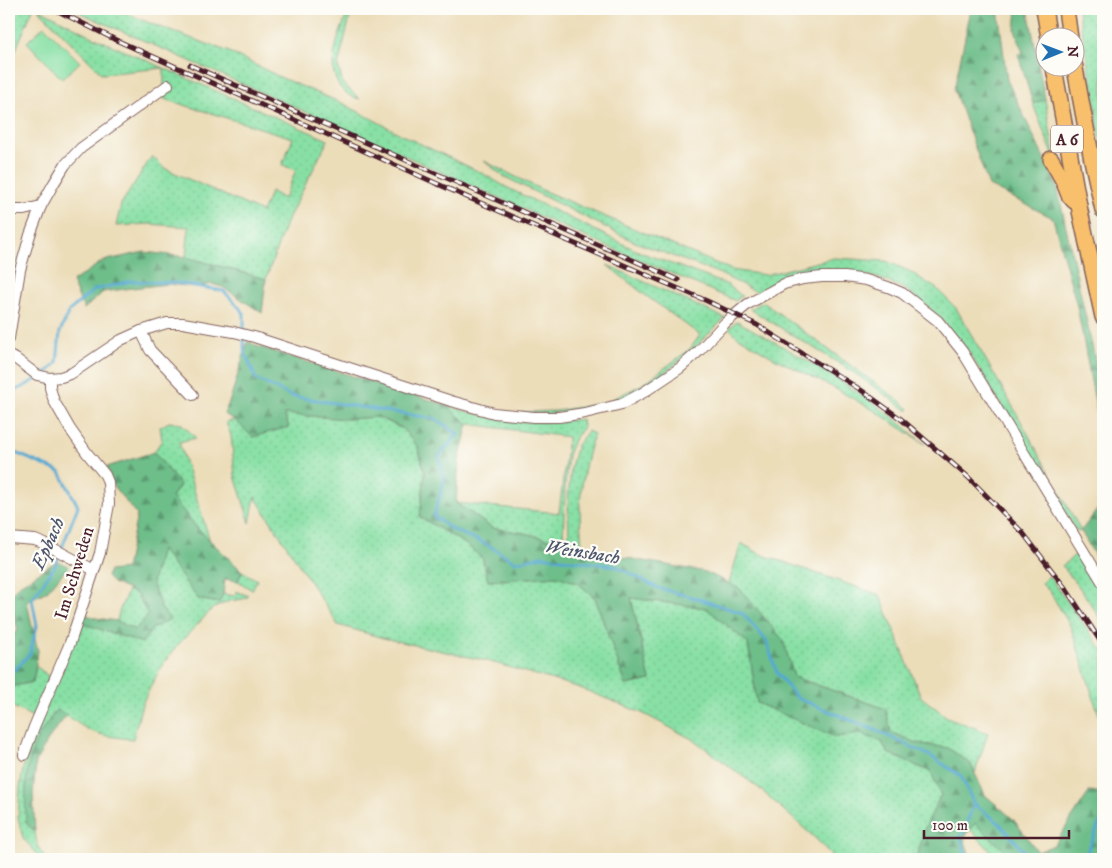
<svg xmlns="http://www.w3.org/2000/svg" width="1112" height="868" viewBox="0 0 1112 868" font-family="'IM FELL DW Pica',serif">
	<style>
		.grass { fill: url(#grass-dots); stroke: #698068 }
		.forest { fill: url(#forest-firs); stroke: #5c6e5a }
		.garden { fill: #88e0a5; stroke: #698068 }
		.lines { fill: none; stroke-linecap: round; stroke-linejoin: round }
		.stream { stroke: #55a9d1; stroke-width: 3 }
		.minor-casing { stroke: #83625d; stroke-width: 12 }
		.highway-casing { stroke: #83625d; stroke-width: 18 }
		.minor { stroke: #fff; stroke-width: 10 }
		.highway { stroke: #f8bf6c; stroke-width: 15 }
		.rail-casing { stroke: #4a1f2b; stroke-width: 5 }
		.rail { stroke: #fdfcf7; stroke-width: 3; stroke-dasharray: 9; stroke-linecap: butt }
		.labels { text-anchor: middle; stroke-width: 4.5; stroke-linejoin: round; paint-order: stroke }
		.shield { fill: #fdfcf7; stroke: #806168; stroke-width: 1 }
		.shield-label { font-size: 16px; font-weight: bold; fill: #4a1f2b }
		.street-label { font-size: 18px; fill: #4a1f2b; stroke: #fdfcf7 }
		.water-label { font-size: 19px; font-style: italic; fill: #4e566d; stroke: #fdfcf7 }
	</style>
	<defs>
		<pattern id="grass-dots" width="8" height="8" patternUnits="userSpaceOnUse" patternTransform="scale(1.25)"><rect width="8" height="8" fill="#88e0a5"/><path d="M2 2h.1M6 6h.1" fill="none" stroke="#77c08e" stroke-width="1.8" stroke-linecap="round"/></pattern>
		<pattern id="forest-firs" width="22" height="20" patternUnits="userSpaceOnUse" patternTransform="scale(1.25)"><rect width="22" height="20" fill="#6ebe8a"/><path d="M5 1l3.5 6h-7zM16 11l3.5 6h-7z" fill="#5c9a71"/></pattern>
	</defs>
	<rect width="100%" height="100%" fill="#fdfcf7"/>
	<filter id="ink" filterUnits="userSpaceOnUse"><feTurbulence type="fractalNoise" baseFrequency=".02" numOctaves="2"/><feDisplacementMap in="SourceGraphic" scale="10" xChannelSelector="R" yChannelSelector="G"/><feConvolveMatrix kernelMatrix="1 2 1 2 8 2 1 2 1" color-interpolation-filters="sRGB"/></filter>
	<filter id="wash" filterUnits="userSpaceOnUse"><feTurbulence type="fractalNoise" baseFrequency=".0096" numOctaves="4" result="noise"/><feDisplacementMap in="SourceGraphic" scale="20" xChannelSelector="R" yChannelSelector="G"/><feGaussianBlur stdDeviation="1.12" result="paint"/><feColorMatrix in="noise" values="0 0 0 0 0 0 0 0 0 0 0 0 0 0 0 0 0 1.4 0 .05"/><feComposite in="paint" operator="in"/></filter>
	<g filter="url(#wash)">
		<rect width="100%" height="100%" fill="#ecddb9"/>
		<g class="grass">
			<polygon points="9,9 33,9 9,66"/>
			<polygon points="38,9 40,9 93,37 328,140 286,223 266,279 186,257 189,227 148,224 116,226 121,204 152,156 164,168 262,212 271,191 284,199 296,170 282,165 293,138 164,99 164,68 102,74"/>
			<polygon points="73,9 116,9 157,26 227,51 282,78 344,104 408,138 480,172 506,187 615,240 640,252 728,285 742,296 736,301 597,242 372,141 83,14"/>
			<path d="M349,9H352L338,66L343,84L360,99C355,98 349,96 346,93C320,72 340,34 349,9Z"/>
			<polygon points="1078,9 1096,9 1103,46 1103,165 1095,104"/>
			<polygon points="1045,99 1055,160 1033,104"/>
			<polygon points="484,161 542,190 732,270 765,275 834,258 886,261 909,271 937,289 956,308 1017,414 1081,531 1077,532 970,354 940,318 924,303 903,288 878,278 850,273 822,272 795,275 772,283 757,292 718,273 635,242 503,176"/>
			<polygon points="607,265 725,318 692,350 667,371 636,391 607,404 581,410 546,414 521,412 556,411 605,403 643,384 690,349 700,335 645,295"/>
			<polygon points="763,302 901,402 909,409 908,411 853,372 750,309"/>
			<path d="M737,321C788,349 840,378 887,413C900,422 912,434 925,444L875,411L834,388L774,358L737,336L729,328Z"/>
			<path d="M446,405C475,415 508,422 539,422C553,423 568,420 582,419L583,427L574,440L568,455L565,486L563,543L524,533L492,528L456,503L559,513L568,437L468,424Z"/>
			<polygon points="283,414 348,419 378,417 403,429 418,447 425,473 420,517 467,545 483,559 488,581 557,576 578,583 595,598 626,685 650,680 631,598 706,608 748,643 757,703 835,737 861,734 882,742 888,753 931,772 941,795 924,830 917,859 835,859 816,839 760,789 694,740 642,713 580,688 536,675 487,661 383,638 338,625 255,497 250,523 235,476 231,436 226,422 235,420 252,437 289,426"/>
			<polygon points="169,422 182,424 196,438 179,442 210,541 198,529 172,497 180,485 154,452 162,440 160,427"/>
			<path d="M588,431L594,434C586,457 582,480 580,504C580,518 581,533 582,548L569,544L568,501L571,467L577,445Z"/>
			<polygon points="741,543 760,554 880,595 921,697 947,717 988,733 975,773 970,763 948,748 917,743 890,732 886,709 794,677 783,640 729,583"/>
			<path d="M161,549L198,599L219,603L223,594L235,596L236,591L249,596L243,599L229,601L212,609L175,648L163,664L153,682L142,704L133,739C119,738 100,736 87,729C76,723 68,715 56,710L37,738L26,823L35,831C36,843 39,851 47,859H41L23,838L18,817L20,787L23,769L30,743L81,623L120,636L153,628L170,619L161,608L152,582Z"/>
			<polygon points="1080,551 1090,572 1103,593 1103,622 1077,584 1062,566"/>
			<polygon points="242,571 257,580 252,590 238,581"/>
			<polygon points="1049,576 1103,651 1103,728 1071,627 1050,592 1041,583"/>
			<polygon points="128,590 137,594 148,615 135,630 117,621 119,612"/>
			<polygon points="36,666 52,679 35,718 9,705 9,687 33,682"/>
			<polygon points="975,823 1006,851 1012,859 998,859 970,829"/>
		</g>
		<g class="forest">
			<polygon points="971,9 998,9 1007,80 1057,186 1103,396 1103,465 1098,418 1077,306 1053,218 989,186 954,90"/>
			<polygon points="1017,9 1028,9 1045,99 1033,104 1018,54 1023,53 1015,30"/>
			<polygon points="144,252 186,257 266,279 262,313 223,287 211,284 195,287 168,284 132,288 103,292 84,309 72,282 103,261"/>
			<polygon points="248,341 256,346 446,405 468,424 459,460 456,503 492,528 524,533 616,556 706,572 740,589 783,640 794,677 886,709 891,732 917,743 948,748 970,763 985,795 1013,819 1038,852 1054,845 1090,791 1103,793 1103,859 1012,859 1005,851 975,823 964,838 971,859 917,859 924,830 941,795 931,772 888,753 882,742 861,734 835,737 757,703 748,643 706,608 631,598 650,680 626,685 595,598 578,583 557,576 488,581 483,559 467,545 420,517 425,473 418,447 402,428 378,417 348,419 284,414 289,427 252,437 235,420 224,414 230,400"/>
			<polygon points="154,452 180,485 172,497 198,529 242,571 238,581 225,579 223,594 219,603 198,599 161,549 152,583 161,608 170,619 153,628 142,643 81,623 84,614 96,618 117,621 135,630 148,615 137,594 113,583 107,577 109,571 126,569 137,515 114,487 107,467"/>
			<polygon points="1103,502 1103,570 1081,531"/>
			<polygon points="57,561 69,566 47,591 27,601 31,622 38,651 33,682 9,687 9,637 18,631 9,597 18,586"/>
			<path d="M57,710L67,715L51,735L36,761L33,794L35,831L26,823C25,795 24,764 37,739C42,729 50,719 57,710Z"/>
		</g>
		<polygon class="garden" points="44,26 80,62 62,79 27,42"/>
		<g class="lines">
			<g class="stream">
				<polyline points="45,374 57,363 60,332 69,311 94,290 131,281 177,283 224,291 244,313 244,350 256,379 291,396 436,419 458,434 439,456 444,481 434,516 451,529 486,544 516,562 542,556 575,561 616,566 658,588 699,599 742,613 766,640 777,673 797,698 875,730 929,755 961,776 974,804 998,822 1031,859"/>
				<polyline points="9,393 23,387 38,378"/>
				<polyline points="9,450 60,472 78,506 55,566 32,599 37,626 30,653 16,669 9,672"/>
				<polyline points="966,859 961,837 974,804"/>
				<polyline points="1084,859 1099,824 1103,818"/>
			</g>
		</g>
	</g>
	<g filter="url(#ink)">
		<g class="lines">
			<g class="minor-casing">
				<g id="minor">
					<polyline points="9,210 24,210 41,206"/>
					<polyline points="141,331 150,350 193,395"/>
					<polyline points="9,338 20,270 30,235 41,206 54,183 65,165 81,148 168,85"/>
					<polyline points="9,356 16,359 37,375 50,378 61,377 72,373 121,340 141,331 167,323 183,323 234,332 254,337 451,401 494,413 534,417 559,417 585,413 622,404 644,392 680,368 699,351 725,323 748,304 784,284 803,279 822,277 845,277 866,280 888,287 902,293 938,321 962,351 1103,583"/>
					<polyline points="9,538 35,540 45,544 94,570"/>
					<polyline points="24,755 34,727 70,643 100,553 109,504 108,482 105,475 87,453 70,429 54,401 50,388 50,378"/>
				</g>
			</g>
			<g class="highway-casing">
				<g id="highway">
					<polyline points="1044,9 1049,38"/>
					<polyline points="1066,9 1070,38"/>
					<polyline points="1074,63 1092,160 1103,210"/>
					<polyline points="1054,68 1080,211 1103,317"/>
					<polyline points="1051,159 1063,180 1069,195 1074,201"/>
				</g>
			</g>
			<use href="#minor" class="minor"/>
			<use href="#highway" class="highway"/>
			<g class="rail-casing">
				<g id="rail">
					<polyline points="54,9 116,40 469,198 707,301 757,325 861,390 901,419 968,477 1023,533 1066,589 1103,645"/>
					<polyline points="190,65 678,280"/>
				</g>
			</g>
			<use href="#rail" class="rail"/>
		</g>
	</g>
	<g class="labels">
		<rect class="shield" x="1051" y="125.5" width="32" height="27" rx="4"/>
		<g class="shield-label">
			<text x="1067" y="145">A 6</text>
		</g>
		<g class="street-label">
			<text transform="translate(74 573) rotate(-73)" y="6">Im Schweden</text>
		</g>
		<g class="water-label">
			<text transform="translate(47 543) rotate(-66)" y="7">Epbach</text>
			<text transform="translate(583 551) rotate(9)" y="7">Weinsbach</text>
		</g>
	</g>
	<rect width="1112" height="868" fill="none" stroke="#fdfcf7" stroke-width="30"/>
	<g transform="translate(1060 52) rotate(89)"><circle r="24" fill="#fdfcf7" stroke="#b5a4a5"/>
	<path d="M0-4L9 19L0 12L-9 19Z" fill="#1f6fb2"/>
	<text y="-8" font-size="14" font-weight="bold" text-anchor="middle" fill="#4a1f2b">N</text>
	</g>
	<path d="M924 830v8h145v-8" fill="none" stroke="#4a1f2b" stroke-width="2.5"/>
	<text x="932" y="830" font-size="15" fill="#4a1f2b" stroke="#fdfcf7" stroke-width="4" paint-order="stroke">100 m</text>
</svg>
